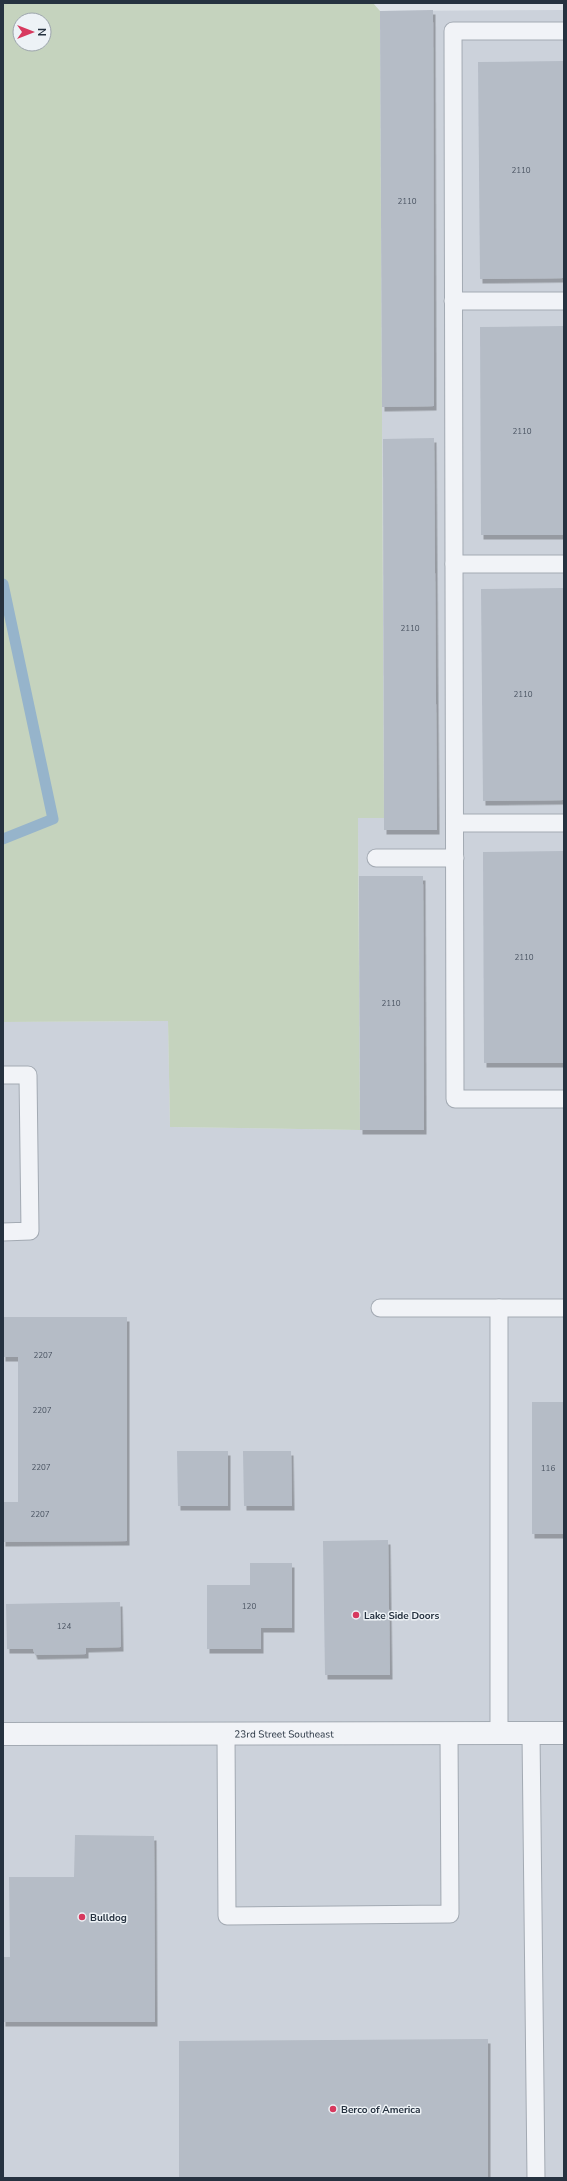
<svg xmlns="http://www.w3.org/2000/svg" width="567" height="2181" viewBox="0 0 567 2181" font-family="'Nunito Sans',sans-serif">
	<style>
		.built { fill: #ccd2db }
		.green { fill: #c5d3be; fill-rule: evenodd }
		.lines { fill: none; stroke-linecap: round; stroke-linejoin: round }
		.stream { stroke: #96b4cb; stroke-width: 11 }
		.building { fill: #b5bcc6; filter: url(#shadow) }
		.lane-casing { stroke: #a3aab3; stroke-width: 19 }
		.street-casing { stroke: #a3aab3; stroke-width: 24 }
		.lane { stroke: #f1f3f7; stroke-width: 17 }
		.street { stroke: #f1f3f7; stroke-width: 22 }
		.poi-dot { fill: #d7395e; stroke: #edf2f6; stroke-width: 1.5 }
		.labels { text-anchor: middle; stroke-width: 3; stroke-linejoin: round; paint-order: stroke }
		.number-label { font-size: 8px; fill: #4a5462 }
		.poi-label { font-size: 10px; font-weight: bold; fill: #263240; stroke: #edf2f6; text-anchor: start }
		.street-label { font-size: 10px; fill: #263240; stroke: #edf2f6 }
	</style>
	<defs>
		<filter id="shadow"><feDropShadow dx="2.5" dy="4.5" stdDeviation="0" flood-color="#0004"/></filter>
	</defs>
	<rect width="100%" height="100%" fill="#dee3e9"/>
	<polygon class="built" points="564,10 564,2178 3,2178 3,1022 168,1021 170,1127 360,1130 358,818 384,818 380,11"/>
	<path class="green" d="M3,3H373L380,11L384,818H358L360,1130L170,1127L168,1021L3,1022ZM20,20H44V44H20Z"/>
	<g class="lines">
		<polyline class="stream" points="3,584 53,819 3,839"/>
	</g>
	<g class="building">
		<polygon points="433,10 434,406 382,407 380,11"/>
		<polygon points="564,61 564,278 480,279 478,62"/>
		<polygon points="564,326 564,535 481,535 480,327"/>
		<polygon points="434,438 437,830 384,830 383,439"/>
		<polygon points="564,588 564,800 483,801 481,589"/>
		<polygon points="564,851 564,1063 484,1063 483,852"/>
		<polygon points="359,876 423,876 424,1130 360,1130"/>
		<polygon points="3,1317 127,1317 127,1541 3,1542 3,1502 18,1502 18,1357 3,1357"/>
		<rect x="532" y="1402" width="32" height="132"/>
		<polygon points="177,1451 228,1451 228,1506 178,1506"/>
		<polygon points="243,1451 291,1451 292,1506 244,1506"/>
		<polygon points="388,1540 390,1675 325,1675 323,1541"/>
		<polygon points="250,1563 292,1563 292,1628 261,1628 261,1649 207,1649 207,1585 250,1585"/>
		<polygon points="120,1602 121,1647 86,1648 86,1654 35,1655 33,1649 7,1649 6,1604"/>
		<polygon points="75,1835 154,1836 155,2022 3,2022 3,1957 10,1957 9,1877 74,1877"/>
		<polygon points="488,2039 488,2178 179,2178 179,2041"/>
	</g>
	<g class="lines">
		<g class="lane-casing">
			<g id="lane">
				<polyline points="564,31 453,31 455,1099 564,1099"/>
				<polyline points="453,301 564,301"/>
				<polyline points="454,564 564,564"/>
				<polyline points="455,823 564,823"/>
				<polyline points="376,858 455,858"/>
				<polyline points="3,1075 28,1075 30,1231 3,1232"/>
				<polyline points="380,1308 564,1308"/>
				<polyline points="499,1308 499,1733"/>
				<polyline points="531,1733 536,2178"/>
				<polyline points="226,1734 227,1916 450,1914 449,1733"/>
			</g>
		</g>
		<g class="street-casing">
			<g id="street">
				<path id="s1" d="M3,1734L564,1733"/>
			</g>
		</g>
		<use href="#lane" class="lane"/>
		<use href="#street" class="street"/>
	</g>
	<g class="poi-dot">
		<circle cx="356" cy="1615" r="4"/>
		<circle cx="82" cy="1917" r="4"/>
		<circle cx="333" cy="2109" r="4"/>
	</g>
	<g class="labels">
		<g class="number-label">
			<text x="521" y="173">2110</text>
			<text x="407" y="204">2110</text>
			<text x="522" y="434">2110</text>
			<text x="410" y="631">2110</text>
			<text x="523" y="697">2110</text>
			<text x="524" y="960">2110</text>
			<text x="391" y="1006">2110</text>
			<text x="43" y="1358">2207</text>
			<text x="42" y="1413">2207</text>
			<text x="41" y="1470">2207</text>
			<text x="548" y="1471">116</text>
			<text x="40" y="1517">2207</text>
			<text x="249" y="1609">120</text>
			<text x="64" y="1629">124</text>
		</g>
		<g class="poi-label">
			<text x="364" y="1619">Lake Side Doors</text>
			<text x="90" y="1921">Bulldog</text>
			<text x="341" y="2113">Berco of America</text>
		</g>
		<g class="street-label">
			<text dy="4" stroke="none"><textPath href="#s1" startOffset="281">23rd Street Southeast</textPath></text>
		</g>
	</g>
	<rect width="567" height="2181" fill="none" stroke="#263240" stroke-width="8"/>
	<g transform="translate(32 32) rotate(90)"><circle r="19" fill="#edf2f6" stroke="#9da5ad"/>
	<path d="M0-3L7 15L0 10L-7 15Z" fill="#d7395e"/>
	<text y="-6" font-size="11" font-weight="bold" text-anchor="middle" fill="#263240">N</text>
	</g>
</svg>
